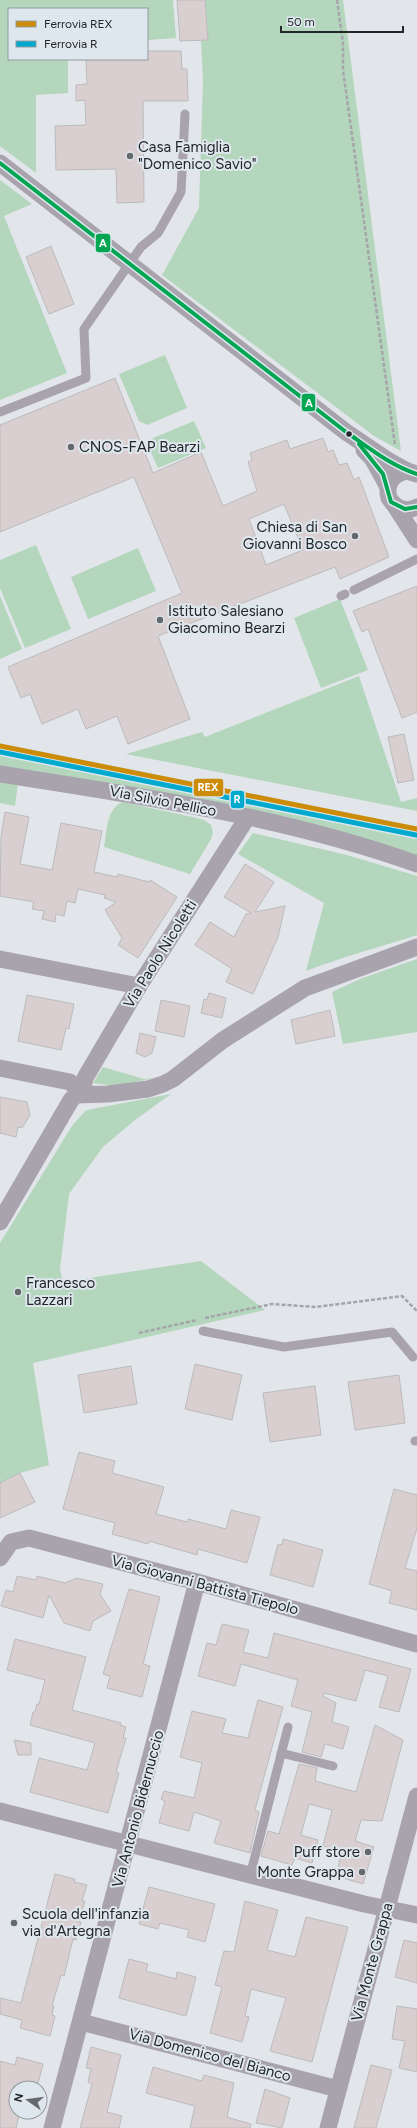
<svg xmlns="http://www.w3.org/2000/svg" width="417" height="2128" viewBox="0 0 417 2128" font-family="Figtree,sans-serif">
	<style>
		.green { fill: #b3d6bd }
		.building { fill: #d9cfd1; stroke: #bbbbbc; fill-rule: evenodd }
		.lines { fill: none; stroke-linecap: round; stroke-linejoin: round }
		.path { stroke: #a6a4ab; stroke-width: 2.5; stroke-dasharray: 4 2; stroke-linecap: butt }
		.lane { stroke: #a9a3ad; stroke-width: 9 }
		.street { stroke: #a9a3ad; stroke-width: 17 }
		.bus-1-casing { stroke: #dee7ee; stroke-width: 7 }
		.bus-1 { stroke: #00a651; stroke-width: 4 }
		.rail-1-casing { stroke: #dee7ee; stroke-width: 8 }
		.rail-2-casing { stroke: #dee7ee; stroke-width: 8 }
		.rail-1 { stroke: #cc8c08; stroke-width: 5 }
		.rail-2 { stroke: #00a9ce; stroke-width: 5 }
		.poi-dot { fill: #65696c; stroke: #dee7ee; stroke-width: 1.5 }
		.bus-dot { fill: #222628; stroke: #dee7ee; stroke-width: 1.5 }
		.labels { text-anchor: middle; stroke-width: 4; stroke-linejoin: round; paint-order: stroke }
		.poi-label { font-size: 15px; fill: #222628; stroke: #dee7ee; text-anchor: start }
		.street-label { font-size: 15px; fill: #222628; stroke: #dee7ee }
		.line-badge { stroke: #dee7ee; stroke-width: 1.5 }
		.badge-label { font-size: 11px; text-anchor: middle; font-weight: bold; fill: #fff }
	</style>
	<rect width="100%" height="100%" fill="#e2e6ea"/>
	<g class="green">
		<polygon points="0,0 173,0 176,38 147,40 147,9 9,9 9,59 68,59 68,93 36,95 36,173 0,146"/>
		<polygon points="205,0 343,0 401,451 374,436 162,275 199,208 203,80 201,40 208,40"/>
		<polygon points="0,180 32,204 4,216 67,373 0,400"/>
		<polygon points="165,355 187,408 147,425 139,421 119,374"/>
		<polygon points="194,421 206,448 158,468 148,446 153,438"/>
		<polygon points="36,545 71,629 25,648 0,588 0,560"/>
		<polygon points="138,548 156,591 88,619 71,577"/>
		<polygon points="0,596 22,649 0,659"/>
		<polygon points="340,599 368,670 321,688 294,618"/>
		<polygon points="359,676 401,802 417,798 417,811 126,754 202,732 205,737"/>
		<polygon points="0,752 417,835 417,859 0,767"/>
		<polygon points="0,781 18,783 15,806 0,803"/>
		<path d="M123,802L197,818L204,820L211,825L213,833L211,839L190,874L104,847C107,832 106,808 123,802Z"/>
		<path d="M253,833L347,855L417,876V935C380,947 342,957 306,971L324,903L238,854Z"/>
		<polygon points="417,959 417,1032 343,1044 332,992 360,979"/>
		<polygon points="103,1067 144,1079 155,1078 115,1086 93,1083"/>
		<polygon points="171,1094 135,1120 103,1147 69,1194 60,1269 63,1282 201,1261 265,1310 33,1363 49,1465 20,1473 0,1483 0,1243 72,1126 85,1111 92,1109"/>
	</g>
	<g class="building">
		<polygon points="177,0 205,0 208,40 180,41"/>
		<polygon points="147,51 181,51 182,69 187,69 188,101 143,101 144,202 117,203 116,169 56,170 55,126 86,125 85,100 76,101 76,85 87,84 86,59 147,59"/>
		<polygon points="51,246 74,304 49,314 26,257"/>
		<path d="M115,378L153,473L201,452L223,506L257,491L248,462L252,460L250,453L287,440L290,449L323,438L328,452L333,450L339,465L347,463L354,480L359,477L389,557L340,579L335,567L158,636L190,719L128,744L117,716L86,729L78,709L42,724L30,694L21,698L8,667L182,593L134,477L0,532V425ZM284,504L303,550L266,565L249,519Z"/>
		<polygon points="417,586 417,712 402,718 368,629 362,632 353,611"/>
		<polygon points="404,734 414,780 398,783 388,737"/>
		<polygon points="5,812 29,817 20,864 52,870 61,823 102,831 94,872 117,877 118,874 149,882 150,880 177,897 138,958 118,945 122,938 105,910 116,902 104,898 105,895 78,889 75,903 67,901 64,916 56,914 55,922 42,919 44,911 32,909 34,902 0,896 1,836"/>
		<polygon points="245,864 274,882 255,912 285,906 278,937 253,994 226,982 232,969 195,945 210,922 234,937 246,914 251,913 224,897"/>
		<polygon points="209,993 226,998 222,1018 201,1013 204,999 207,1000"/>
		<polygon points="27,995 74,1004 69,1029 66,1028 61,1050 18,1041"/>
		<polygon points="161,1000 190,1006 184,1037 155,1031"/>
		<polygon points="330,1010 335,1036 296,1044 291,1020"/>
		<polygon points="140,1033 156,1037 152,1053 145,1057 136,1053"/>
		<polygon points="0,1097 27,1102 30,1115 22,1128 18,1127 16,1137 0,1133"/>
		<polygon points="195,1364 242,1375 232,1420 185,1409"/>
		<polygon points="131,1366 137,1404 84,1413 78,1375"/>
		<polygon points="399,1375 405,1423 355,1430 348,1382"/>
		<polygon points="315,1386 321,1435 270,1442 263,1393"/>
		<polygon points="79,1452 115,1461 112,1473 164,1487 156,1514 187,1522 188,1519 226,1529 231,1510 260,1517 247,1563 198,1549 197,1555 149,1541 148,1544 112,1534 115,1523 63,1509"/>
		<polygon points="20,1473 35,1502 0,1518 0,1483"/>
		<polygon points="394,1489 417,1495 417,1528 405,1568 417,1571 417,1610 389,1603 392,1591 369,1584"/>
		<polygon points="283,1539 323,1550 313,1587 270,1575 278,1544 282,1545"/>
		<polygon points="17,1576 36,1580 37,1576 65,1583 77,1578 103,1584 100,1594 111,1611 93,1621 90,1631 64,1623 49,1595 43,1618 1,1606 6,1590 13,1592"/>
		<polygon points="129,1589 160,1597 143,1664 150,1666 142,1697 107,1688 110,1676 103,1674"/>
		<polygon points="222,1624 249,1630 243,1652 268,1658 274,1633 411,1669 399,1712 379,1707 388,1676 365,1670 356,1701 324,1693 323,1696 336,1703 332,1722 349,1727 343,1749 325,1744 321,1757 302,1752 312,1712 291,1706 298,1680 241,1664 235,1686 198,1676 207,1643 216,1645"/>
		<polygon points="15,1639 86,1657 72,1710 121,1723 120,1725 126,1727 123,1738 126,1738 116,1772 119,1773 108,1813 30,1792 39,1758 87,1770 95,1743 30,1725 33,1712 35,1712 37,1704 39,1704 45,1680 7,1670"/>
		<polygon points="258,1700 283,1707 255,1810 259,1812 250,1853 214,1843 221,1821 194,1812 189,1831 159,1823 165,1801 161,1799 164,1791 194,1798 202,1763 180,1757 192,1711 226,1719 222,1733 248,1738"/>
		<polygon points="375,1725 403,1740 382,1821 361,1820 355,1841 374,1847 363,1884 336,1876 342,1851 323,1846 332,1810 309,1804 301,1835 318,1840 312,1863 295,1858 292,1865 261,1856 268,1831 279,1834 299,1764 317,1768 315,1781 356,1792"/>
		<polygon points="14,1740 31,1743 31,1755 18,1755"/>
		<polygon points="55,1874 75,1879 74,1882 87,1885 82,1901 85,1901 79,1922 81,1922 76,1940 73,1939 64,1976 61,1975 52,2006 54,2006 52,2015 55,2016 50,2036 20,2028 22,2020 0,2014 0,1998 21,2003"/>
		<polygon points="149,1887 215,1904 205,1942 187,1937 189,1930 160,1923 158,1929 139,1924"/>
		<polygon points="245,1901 278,1910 267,1950 295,1957 306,1917 348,1927 312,2062 270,2051 286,1998 251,1989 245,2016 249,2017 242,2042 210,2033 222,1987 215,1985 224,1951 234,1952"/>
		<polygon points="404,1940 417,1943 417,1983 395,1977"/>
		<polygon points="129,1959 148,1964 146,1971 176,1979 177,1972 196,1977 186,2016 119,1998"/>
		<polygon points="397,2006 417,2009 417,2072 399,2068 405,2041 392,2039"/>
		<polygon points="91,2047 121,2055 107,2112 122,2116 119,2128 80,2128 92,2084 88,2082 91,2069 86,2068"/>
		<polygon points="17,2057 43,2064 37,2088 16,2088 16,2112 20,2112 16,2128 0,2128 0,2061 15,2065"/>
		<polygon points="371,2065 392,2070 376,2128 354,2128"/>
		<polygon points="153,2067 202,2081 204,2075 234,2083 227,2117 251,2124 250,2128 190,2128 195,2106 146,2093"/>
		<polygon points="265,2089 290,2098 282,2128 256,2123"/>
	</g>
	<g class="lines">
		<g class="path">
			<polyline points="337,0 343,43 343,70 395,445"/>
			<polyline points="205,1318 272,1304 316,1307 402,1296 417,1311"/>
			<polyline points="139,1333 197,1320"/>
		</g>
		<g class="lane">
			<polyline points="0,412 86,378 84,329 141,247 158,233 181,192 185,114"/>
			<polyline points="354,590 417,559"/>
			<polyline points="341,596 345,594"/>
			<polyline points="203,1331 284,1347 392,1332 413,1357"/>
			<polyline points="415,1441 417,1441"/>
			<polyline points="281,1753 333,1766"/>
			<polyline points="250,1876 288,1727"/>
		</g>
		<g class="street">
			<polyline points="0,163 346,432 389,461 407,471 417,474"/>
			<polyline points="364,450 372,458 388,487"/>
			<path d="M407,471C393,474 385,483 389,498C395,508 406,513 417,507"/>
			<polyline points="395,506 417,540"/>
			<path d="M0,774C140,796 283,816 417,864"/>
			<polyline points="0,959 139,986"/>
			<polyline points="0,1068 70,1082 82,1093"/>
			<polyline points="82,1093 85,1078 139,986 247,818"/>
			<polyline points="0,1222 71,1100 76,1095 108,1094 148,1089 163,1084 173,1079 223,1040 305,988 417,947"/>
			<polyline points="0,1558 11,1542 29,1538 197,1582 417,1644"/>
			<polyline points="0,1811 364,1904 417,1915"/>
			<polyline points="81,2022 338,2089"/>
			<polyline points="52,2128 197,1582"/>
			<polyline points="328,2128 417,1796"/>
		</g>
		<g class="bus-1-casing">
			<g id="bus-1">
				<path d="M0,163L346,432C368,447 391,466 417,474"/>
				<polyline points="359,444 383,474 391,502 405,509 417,507"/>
			</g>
		</g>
		<use href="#bus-1" class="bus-1"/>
		<g class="rail-1-casing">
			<polyline id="rail-1" points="0,746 417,829"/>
		</g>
		<g class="rail-2-casing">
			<polyline id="rail-2" points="0,752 416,835"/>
		</g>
		<use href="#rail-1" class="rail-1"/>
		<use href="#rail-2" class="rail-2"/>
	</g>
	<g class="poi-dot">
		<circle cx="130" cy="156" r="4"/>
		<circle cx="71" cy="447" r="4"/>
		<circle cx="355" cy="536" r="4"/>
		<circle cx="160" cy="620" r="4"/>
		<circle cx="18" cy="1292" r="4"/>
		<circle cx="368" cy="1852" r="4"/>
		<circle cx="362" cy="1872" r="4"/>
		<circle cx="14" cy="1923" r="4"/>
	</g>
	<circle class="bus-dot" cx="349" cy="434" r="3.5"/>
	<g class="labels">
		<g class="poi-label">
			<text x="138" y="152">Casa Famiglia<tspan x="138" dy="17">"Domenico Savio"</tspan></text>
			<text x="79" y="452">CNOS-FAP Bearzi</text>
			<text x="347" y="532" text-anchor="end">Chiesa di San<tspan x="347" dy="17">Giovanni Bosco</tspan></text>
			<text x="168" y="616">Istituto Salesiano<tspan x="168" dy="17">Giacomino Bearzi</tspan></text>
			<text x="26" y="1288">Francesco<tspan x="26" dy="17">Lazzari</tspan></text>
			<text x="360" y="1857" text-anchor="end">Puff store</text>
			<text x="354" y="1877" text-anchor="end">Monte Grappa</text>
			<text x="22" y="1919">Scuola dell'infanzia<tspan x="22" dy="17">via d'Artegna</tspan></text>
		</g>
		<g class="street-label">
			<text transform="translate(163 801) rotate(11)" y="5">Via Silvio Pellico</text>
			<text transform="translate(160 954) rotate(-58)" y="5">Via Paolo Nicoletti</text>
			<text transform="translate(205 1585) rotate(15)" y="5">Via Giovanni Battista Tiepolo</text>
			<text transform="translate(138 1809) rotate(-75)" y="5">Via Antonio Bidernuccio</text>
			<text transform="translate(372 1962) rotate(-75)" y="5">Via Monte Grappa</text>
			<text transform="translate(210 2055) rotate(15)" y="5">Via Domenico del Bianco</text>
		</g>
	</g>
	<g class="line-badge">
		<rect x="95" y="233" width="16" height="20" rx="4" fill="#00a651"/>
		<rect x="301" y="393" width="15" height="19" rx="4" fill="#00a651"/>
		<rect x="193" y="778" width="31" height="19" rx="4" fill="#cc8c08"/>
		<rect x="230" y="790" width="15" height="19" rx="4" fill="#00a9ce"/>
	</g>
	<g class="badge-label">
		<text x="103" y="247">A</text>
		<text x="309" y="407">A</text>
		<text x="208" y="791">REX</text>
		<text x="237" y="803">R</text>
	</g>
	<rect x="8" y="8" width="140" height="52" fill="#dee7ee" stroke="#939a9f"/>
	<rect x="16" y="21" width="20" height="6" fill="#cc8c08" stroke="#939a9f"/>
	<text x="44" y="28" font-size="12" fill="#222628">Ferrovia REX</text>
	<rect x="16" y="41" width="20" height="6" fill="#00a9ce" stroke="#939a9f"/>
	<text x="44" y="48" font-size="12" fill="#222628">Ferrovia R</text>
	<g transform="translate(28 2100) rotate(284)"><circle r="19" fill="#dee7ee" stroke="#939a9f"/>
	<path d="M0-3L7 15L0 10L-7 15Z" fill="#65696c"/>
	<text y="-6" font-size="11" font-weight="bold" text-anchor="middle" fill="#222628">N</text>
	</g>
	<path d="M281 26v6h122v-6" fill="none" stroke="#222628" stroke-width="2"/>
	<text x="287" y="26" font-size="12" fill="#222628" stroke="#dee7ee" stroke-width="3" paint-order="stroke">50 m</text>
</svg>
